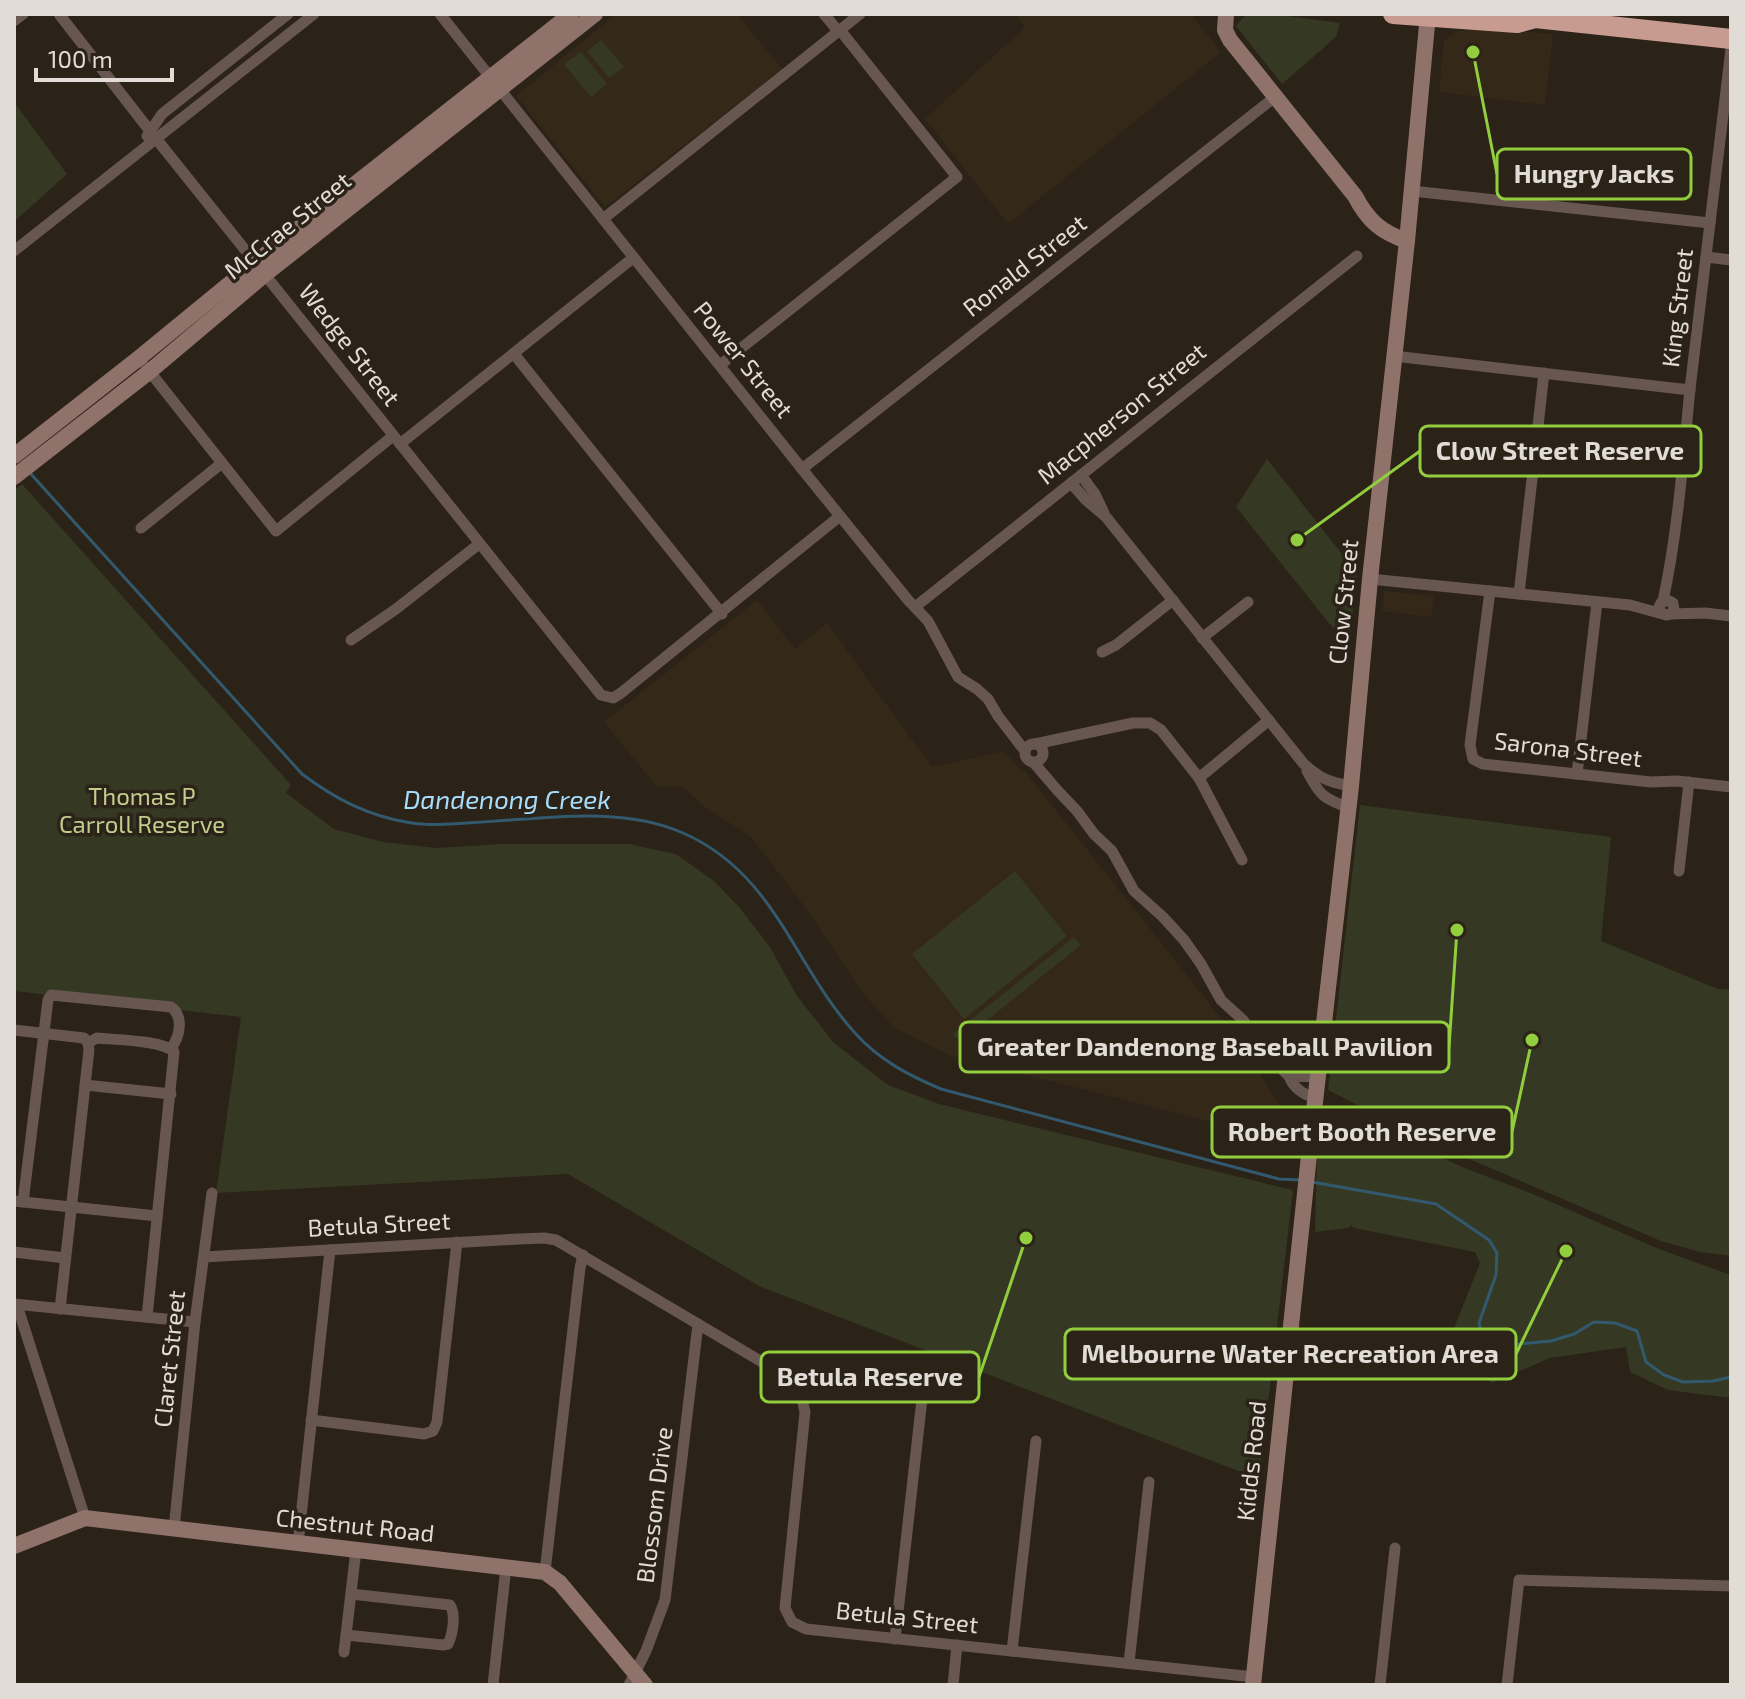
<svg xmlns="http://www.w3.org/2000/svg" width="1745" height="1699" viewBox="0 0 1745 1699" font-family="'Exo 2',sans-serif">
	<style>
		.built { fill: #342818 }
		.green { fill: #353823 }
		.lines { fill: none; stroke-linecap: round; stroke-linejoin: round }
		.stream { stroke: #32596e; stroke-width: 3 }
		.street { stroke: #685651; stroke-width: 11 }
		.secondary { stroke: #8f726a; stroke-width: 16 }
		.highway { stroke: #c79b8f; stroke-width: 20 }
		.labels { text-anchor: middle; stroke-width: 7; stroke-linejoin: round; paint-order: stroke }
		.street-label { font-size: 24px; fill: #e2dcd6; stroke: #2b2218 }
		.park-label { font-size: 24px; fill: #c3cc8c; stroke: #2b2218 }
		.water-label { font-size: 26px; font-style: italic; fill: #a7dcfa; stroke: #2b2218 }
		.leader { fill: none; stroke: #92cd3e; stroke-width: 3 }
		.callout-dot { fill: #92cd3e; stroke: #2b2218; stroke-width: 3 }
		.callout { fill: #2b2218; stroke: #92cd3e; stroke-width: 3 }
		.callout-label { font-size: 26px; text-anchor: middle; font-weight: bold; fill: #e2dcd6 }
	</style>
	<rect width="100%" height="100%" fill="#2b2218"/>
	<g class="built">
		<polygon points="616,14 737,14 782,69 605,207 516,96"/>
		<polygon points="1015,14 1191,14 1221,52 1008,224 925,119 1025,27"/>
		<polygon points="1479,28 1553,34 1545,105 1439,92 1444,41 1455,32"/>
		<polygon points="1384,591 1434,596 1431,617 1382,611"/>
		<polygon points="757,600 795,649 827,623 932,767 1004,751 1020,769 1024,770 1232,1032 1288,1117 1240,1129 951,1056 894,1028 863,993 807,910 751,837 702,805 682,786 656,786 604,722"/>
	</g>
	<g class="green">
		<polygon points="1246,14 1273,14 1340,23 1336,37 1282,84 1236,26"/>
		<polygon points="601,40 624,67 609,78 587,51"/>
		<polygon points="581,52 607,84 591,97 564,64"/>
		<polygon points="14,102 67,174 14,222"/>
		<polygon points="1267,459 1357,573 1349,648 1236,507"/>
		<polygon points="22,484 291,785 286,793 334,829 383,842 436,848 501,844 629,844 676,854 714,881 739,907 770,947 797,996 834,1043 888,1085 939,1104 1293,1190 1259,1479 759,1286 568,1174 216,1193 241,1017 14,991 14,491"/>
		<polygon points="1360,805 1611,837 1601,941 1718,989 1731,990 1731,1256 1700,1252 1661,1241 1392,1126 1379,1116 1328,1090"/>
		<polygon points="1015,871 1067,936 964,1019 912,954"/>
		<polygon points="1074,937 1081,945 960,1042 953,1034"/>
		<path d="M1329,1106H1335L1356,1116L1355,1122L1383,1134L1384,1132L1467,1169L1533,1194L1659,1249L1731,1275V1398L1668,1390L1630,1372L1626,1347L1550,1358L1492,1383L1449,1341L1480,1263L1475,1252L1354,1228L1351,1225L1348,1228L1315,1232C1316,1200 1315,1168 1320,1136C1322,1126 1328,1117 1329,1106Z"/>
	</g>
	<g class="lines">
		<g class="stream">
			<path d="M30,473L302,774C334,798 366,815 406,822C425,826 447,824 467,823C536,820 619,804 683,833C775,873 794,966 855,1033C879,1060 908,1075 941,1089L1279,1179L1301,1180"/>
			<polyline points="1312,1182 1436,1204 1489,1240 1497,1253 1496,1275 1479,1323 1482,1335 1495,1346 1551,1341 1574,1334 1594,1322 1615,1323 1637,1331 1646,1362 1664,1375 1683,1382 1713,1381 1731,1377"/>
		</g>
		<g class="street">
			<polyline points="59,14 150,131 601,695 613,698 621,693 840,516"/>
			<polyline points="440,14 802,469 908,600 928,621 958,677 977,689 988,699 998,716 1025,751"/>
			<polyline points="824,14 838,31"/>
			<polyline points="14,21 23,14"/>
			<polyline points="147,136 162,114 288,14"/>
			<polyline points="1412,191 1710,223"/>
			<polyline points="603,219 860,14"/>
			<polyline points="14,251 314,14"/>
			<polyline points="1706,257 1731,260"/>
			<polyline points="514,354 722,614"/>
			<polyline points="1394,356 1690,390"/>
			<polyline points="720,365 957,177 840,30"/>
			<polyline points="146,367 276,531 393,436"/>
			<polyline points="400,444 633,258"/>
			<polyline points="802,469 1275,97"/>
			<polyline points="1081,475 1095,494 1104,513"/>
			<path d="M1071,483L1086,500L1106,517L1303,763C1320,779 1329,782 1351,786"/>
			<polyline points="141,528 222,463"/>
			<polyline points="1370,579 1630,605 1666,615 1671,614 1674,610 1673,603 1667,600 1661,603 1659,607 1661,613"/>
			<polyline points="1490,591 1470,745 1473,759 1483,764 1651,782 1677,781 1731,787"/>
			<polyline points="1519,594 1544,373"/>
			<path d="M1663,601C1678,531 1683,460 1690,389C1703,275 1717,162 1731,49"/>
			<polyline points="915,607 1357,256"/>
			<polyline points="1671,614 1705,613 1731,616"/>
			<polyline points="1202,638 1248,602"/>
			<polyline points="351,640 396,609 479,544"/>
			<polyline points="1102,652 1116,645 1173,600"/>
			<circle cx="1034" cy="753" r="9"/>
			<polyline points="1035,744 1133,723 1150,723 1161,730 1199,778 1269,720"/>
			<path d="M1034,763L1058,791L1077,811L1094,834L1112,851L1134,891L1163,917L1184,940L1201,964L1221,1000L1243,1020L1263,1051L1289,1076C1293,1087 1304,1096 1315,1097"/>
			<path d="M1307,771C1321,797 1322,797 1349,808"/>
			<polyline points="1577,774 1597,602"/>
			<polyline points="1199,778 1242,860"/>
			<polyline points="1679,871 1689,782"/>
			<polyline points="14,1030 84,1038 88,1043 89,1050 60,1309"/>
			<path d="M88,1043L97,1038C116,1040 162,1040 174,1052L147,1317"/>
			<polyline points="1289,1076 1317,1077"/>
			<polyline points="85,1085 171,1094"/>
			<polyline points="14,1201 157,1216"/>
			<path d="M23,1202L48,1000L51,995L171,1007C184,1016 180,1037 171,1048"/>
			<polyline points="14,1252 65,1258"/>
			<polyline points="204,1257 519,1239 544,1238 556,1240 791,1379 800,1390 805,1412 785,1608 792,1622 806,1629 1254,1677"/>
			<polyline points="14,1304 195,1322"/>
			<polyline points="17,1305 85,1518"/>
			<polyline points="800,1390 822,1381"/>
			<polyline points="311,1420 424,1434 433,1431 437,1422 457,1242"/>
			<polyline points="174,1529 195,1322 212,1193"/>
			<polyline points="298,1544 330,1250"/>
			<polyline points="545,1572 580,1268 583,1255"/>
			<path d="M351,1594L450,1605C456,1614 453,1634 448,1644L443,1645L346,1635L356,1550"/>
			<polyline points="895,1639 922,1399"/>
			<polyline points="1012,1651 1036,1441"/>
			<polyline points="344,1652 346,1635"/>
			<polyline points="1129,1663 1149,1482"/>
			<polyline points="493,1685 506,1567"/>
			<polyline points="629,1685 646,1651 665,1600 698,1324"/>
			<polyline points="953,1685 957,1645"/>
			<polyline points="1380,1685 1395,1548"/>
			<polyline points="1507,1685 1519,1580 1731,1586"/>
		</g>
		<g class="secondary">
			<path d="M1226,14L1225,30L1230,40L1355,196C1368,221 1381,232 1407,241"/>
			<polyline points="14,456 139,358 255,263 571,14"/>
			<polyline points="14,477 149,372 264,275 595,14"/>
			<polyline points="14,1546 85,1518 545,1572 560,1583 645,1685"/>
			<polyline points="1253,1685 1310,1146 1351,786 1370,579 1407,241 1428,14"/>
		</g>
		<polyline class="highway" points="1393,14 1517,23 1535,18 1731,39"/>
	</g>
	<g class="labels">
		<g class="street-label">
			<text transform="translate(288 226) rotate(-39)" y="8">McCrae Street</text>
			<text transform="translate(1025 266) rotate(-38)" y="8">Ronald Street</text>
			<text transform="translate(1678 308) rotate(-83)" y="8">King Street</text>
			<text transform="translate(349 345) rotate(52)" y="8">Wedge Street</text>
			<text transform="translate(743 360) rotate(51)" y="8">Power Street</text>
			<text transform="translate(1122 414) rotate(-39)" y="8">Macpherson Street</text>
			<text transform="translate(1344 602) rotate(-84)" y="8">Clow Street</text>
			<text transform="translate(1568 750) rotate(7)" y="8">Sarona Street</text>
			<text transform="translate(379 1225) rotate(-3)" y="8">Betula Street</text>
			<text transform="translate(170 1359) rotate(-84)" y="8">Claret Street</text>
			<text transform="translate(1252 1461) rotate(-84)" y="8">Kidds Road</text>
			<text transform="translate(655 1505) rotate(-83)" y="8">Blossom Drive</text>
			<text transform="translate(355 1526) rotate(6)" y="8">Chestnut Road</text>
			<text transform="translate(907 1618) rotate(6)" y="8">Betula Street</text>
		</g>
		<g class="park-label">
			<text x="142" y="805">Thomas P<tspan x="142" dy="28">Carroll Reserve</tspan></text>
		</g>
		<g class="water-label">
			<text x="507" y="809">Dandenong Creek</text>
		</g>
	</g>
	<path class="leader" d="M1473 52L1497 174M1297 540L1420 451M1457 930L1449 1047M1532 1040L1512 1132M1566 1251L1516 1354M1026 1238L979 1377"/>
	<g class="callout-dot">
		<circle cx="1473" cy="52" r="8"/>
		<circle cx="1297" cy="540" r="8"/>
		<circle cx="1457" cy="930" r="8"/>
		<circle cx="1532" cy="1040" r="8"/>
		<circle cx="1566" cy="1251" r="8"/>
		<circle cx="1026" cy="1238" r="8"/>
	</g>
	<g class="callout">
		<rect x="1497" y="149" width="194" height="50" rx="8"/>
		<rect x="1420" y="426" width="281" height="50" rx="8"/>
		<rect x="960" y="1022" width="489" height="50" rx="8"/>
		<rect x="1212" y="1107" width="300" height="50" rx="8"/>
		<rect x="1065" y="1329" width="451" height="50" rx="8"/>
		<rect x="761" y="1352" width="218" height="50" rx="8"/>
	</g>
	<g class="callout-label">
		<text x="1594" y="183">Hungry Jacks</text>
		<text x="1560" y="460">Clow Street Reserve</text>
		<text x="1205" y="1056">Greater Dandenong Baseball Pavilion</text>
		<text x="1362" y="1141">Robert Booth Reserve</text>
		<text x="1290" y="1363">Melbourne Water Recreation Area</text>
		<text x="870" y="1386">Betula Reserve</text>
	</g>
	<rect width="1745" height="1699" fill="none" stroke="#e2dcd6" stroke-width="32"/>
	<path d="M36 68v12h136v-12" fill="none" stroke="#e2dcd6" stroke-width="4"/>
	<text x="48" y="68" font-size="24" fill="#e2dcd6" stroke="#2b2218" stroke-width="6" paint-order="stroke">100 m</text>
</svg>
